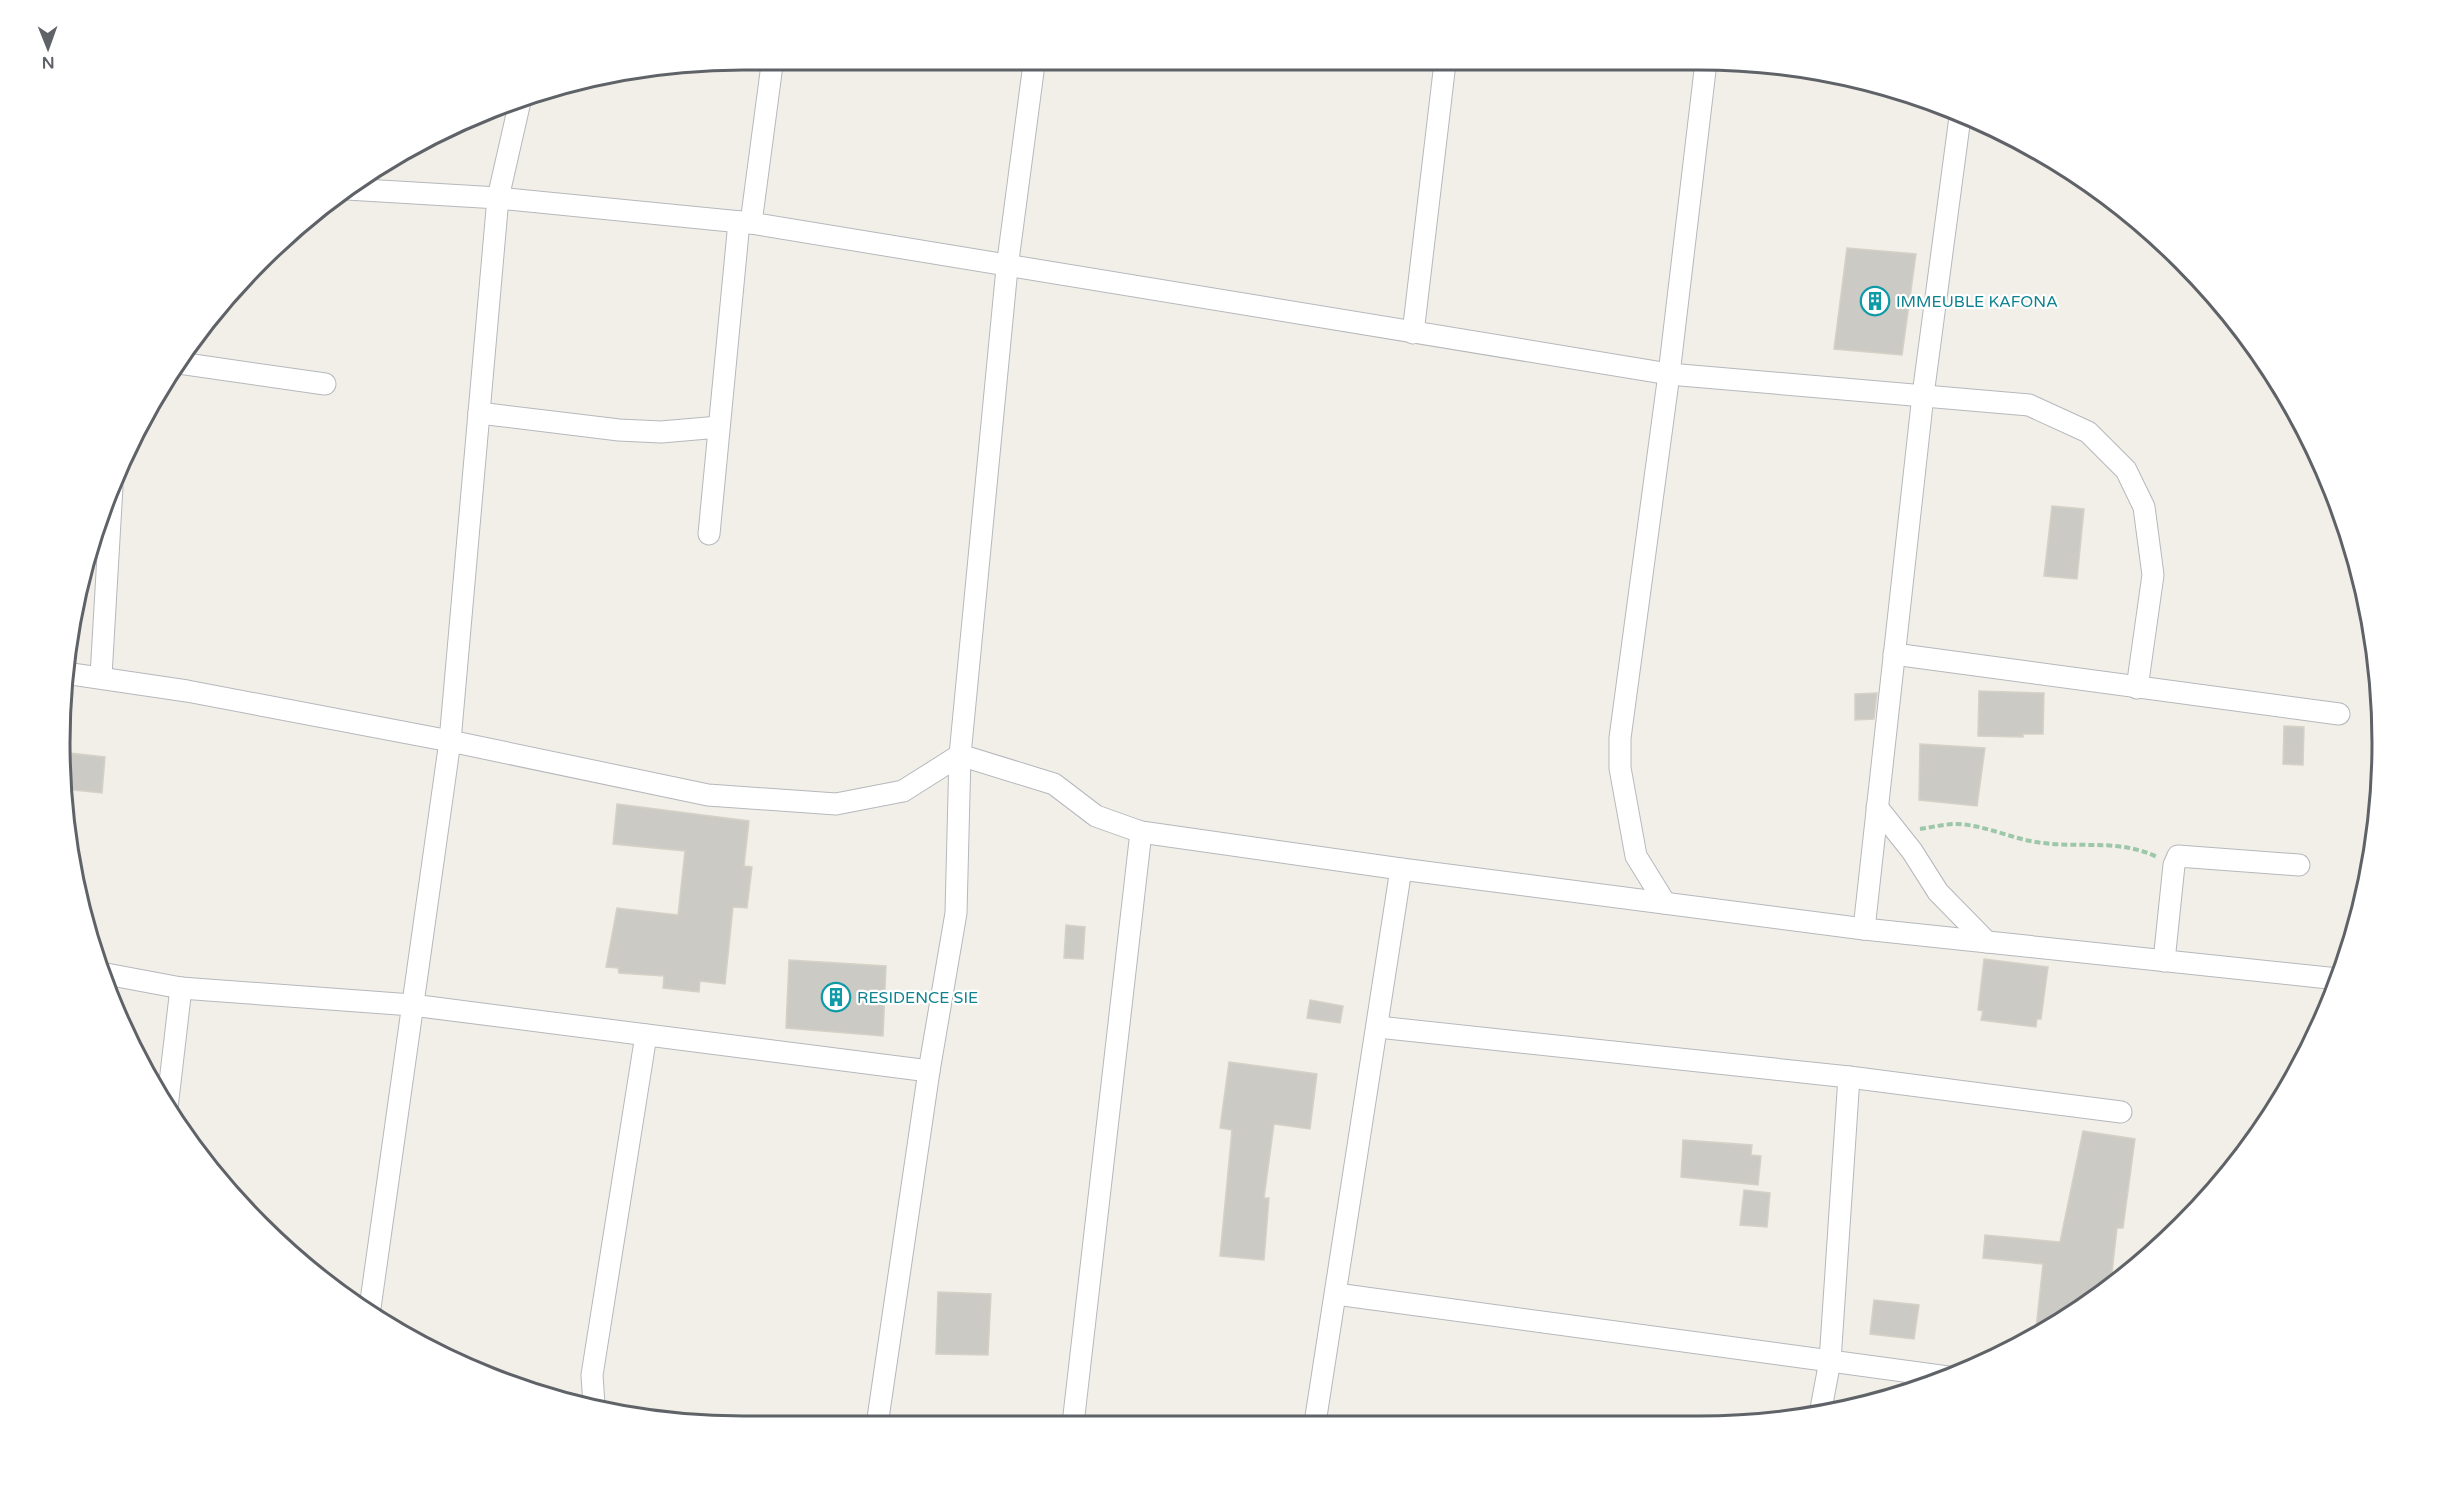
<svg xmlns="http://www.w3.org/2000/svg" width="2442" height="1487" viewBox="0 0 2442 1487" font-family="'Varela Round',sans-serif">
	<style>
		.building { fill: #cccac5; stroke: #d6d1c6; stroke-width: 1.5 }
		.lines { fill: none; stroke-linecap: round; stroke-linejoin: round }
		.street-casing { stroke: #b5b8bc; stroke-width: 23 }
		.path { stroke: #9cc7a9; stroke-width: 4; stroke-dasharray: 6 3; stroke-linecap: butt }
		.street { stroke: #fff; stroke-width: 21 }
		.labels { text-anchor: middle; stroke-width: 4.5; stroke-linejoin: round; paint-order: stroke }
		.culture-label { font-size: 16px; fill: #0d838f; stroke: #fff; text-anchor: start }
		.rim { fill: none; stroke: #5f6368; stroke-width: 3 }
	</style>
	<rect width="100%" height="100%" fill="#f1efe8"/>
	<g class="building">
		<polygon points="1847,248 1916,254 1902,355 1834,349"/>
		<polygon points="2052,506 2084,509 2077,579 2044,576"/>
		<polygon points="1979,691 2044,693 2043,734 2023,734 2023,737 1978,736"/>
		<polygon points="1877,693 1874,719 1855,720 1855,694"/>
		<polygon points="2284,726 2304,727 2303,765 2283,764"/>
		<polygon points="1920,744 1985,748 1977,806 1919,800"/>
		<polygon points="61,752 105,757 102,793 64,789"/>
		<polygon points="617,804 749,821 744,866 752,867 747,908 733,907 725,984 700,981 699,992 663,988 664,976 619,973 618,968 606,967 617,908 678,915 685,851 613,844"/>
		<polygon points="1066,925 1085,927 1083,959 1064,958"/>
		<polygon points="1984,959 2048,967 2041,1019 2037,1019 2036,1027 1981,1020 1983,1011 1978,1010"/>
		<polygon points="789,960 886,966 883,1036 786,1028"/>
		<polygon points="1310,1000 1343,1006 1340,1023 1307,1018"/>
		<polygon points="1229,1062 1317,1074 1310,1129 1274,1124 1264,1198 1269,1198 1264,1260 1220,1256 1232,1130 1220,1128"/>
		<polygon points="2083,1131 2135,1139 2123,1228 2117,1228 2111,1281 2035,1338 2043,1264 1983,1258 1985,1235 2060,1242"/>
		<polygon points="1683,1140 1752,1145 1751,1155 1761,1156 1758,1185 1681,1177"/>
		<polygon points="1744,1190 1770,1193 1767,1227 1740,1225"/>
		<polygon points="938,1292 991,1294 988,1355 936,1354"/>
		<polygon points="1874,1300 1919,1305 1914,1339 1870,1334"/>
	</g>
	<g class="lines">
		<g class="street-casing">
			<g id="street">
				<polyline points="772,65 751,223 1669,374 2029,405 2088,432 2126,470 2144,507 2153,575 2137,688"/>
				<polyline points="347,189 498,198 751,223"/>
				<polyline points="1413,333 1445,63"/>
				<polyline points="179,363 325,384"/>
				<polyline points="479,413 619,430 661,432 719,427"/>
				<polyline points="709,534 739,222"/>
				<polyline points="1894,654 2339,714"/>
				<polyline points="65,673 187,691 450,741 708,795 836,804 903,791 960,755 1054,784 1096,816 1141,832 1401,869 1864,929 2338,979"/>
				<polyline points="101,676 112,487"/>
				<polyline points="1877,807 1912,851 1938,892 1987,942"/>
				<polyline points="1665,903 1636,856 1620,768 1620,738 1669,374 1706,62"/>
				<polyline points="1864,929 1923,395 1960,117"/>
				<polyline points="2164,961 2174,865 2178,856 2299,865"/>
				<polyline points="101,973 181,988 412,1005 929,1071"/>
				<polyline points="1378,1027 1849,1077 2121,1112"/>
				<polyline points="167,1108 181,988"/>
				<polyline points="1336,1294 1948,1377"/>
				<polyline points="369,1315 450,741 498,198 521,97"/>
				<polyline points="594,1405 592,1375 646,1035"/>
				<polyline points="1820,1414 1830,1361 1849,1077"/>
				<polyline points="1315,1423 1401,869"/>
				<polyline points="1073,1424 1141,832"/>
				<polyline points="877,1425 929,1071 956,913 960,755 1007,268 1034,64"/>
			</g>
		</g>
		<path class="path" d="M1920,829C1932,827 1945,824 1957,824C1986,825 2014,840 2043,843C2082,848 2120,839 2157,857"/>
		<use href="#street" class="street"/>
	</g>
	<defs>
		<g id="building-ring" transform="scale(1.5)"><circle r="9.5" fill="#fff" stroke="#0f9aa8" stroke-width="1.5"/><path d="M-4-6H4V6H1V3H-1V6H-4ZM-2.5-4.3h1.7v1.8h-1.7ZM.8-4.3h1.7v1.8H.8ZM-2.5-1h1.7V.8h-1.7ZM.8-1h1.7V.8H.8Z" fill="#0f9aa8"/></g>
	</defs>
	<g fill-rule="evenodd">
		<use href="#building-ring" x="1875" y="301"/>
		<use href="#building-ring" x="836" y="997"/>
	</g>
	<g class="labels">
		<g class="culture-label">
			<text x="1896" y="307">IMMEUBLE KAFONA</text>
			<text x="857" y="1003">RESIDENCE SIE</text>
		</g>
	</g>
	<path d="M0 0H2442V1487H0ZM743 70H1699A673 673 0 0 1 2372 743V743A673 673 0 0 1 1699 1416H743A673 673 0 0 1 70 743V743A673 673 0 0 1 743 70Z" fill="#fff" fill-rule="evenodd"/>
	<path class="rim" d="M743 70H1699A673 673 0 0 1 2372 743V743A673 673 0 0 1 1699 1416H743A673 673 0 0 1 70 743V743A673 673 0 0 1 743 70Z"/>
	<g transform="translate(48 48) rotate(179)" stroke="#ffffff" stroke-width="4.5" paint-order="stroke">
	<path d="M0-4.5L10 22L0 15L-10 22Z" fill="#5f6368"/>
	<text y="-9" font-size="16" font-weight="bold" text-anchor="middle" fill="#5f6368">N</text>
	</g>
</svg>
